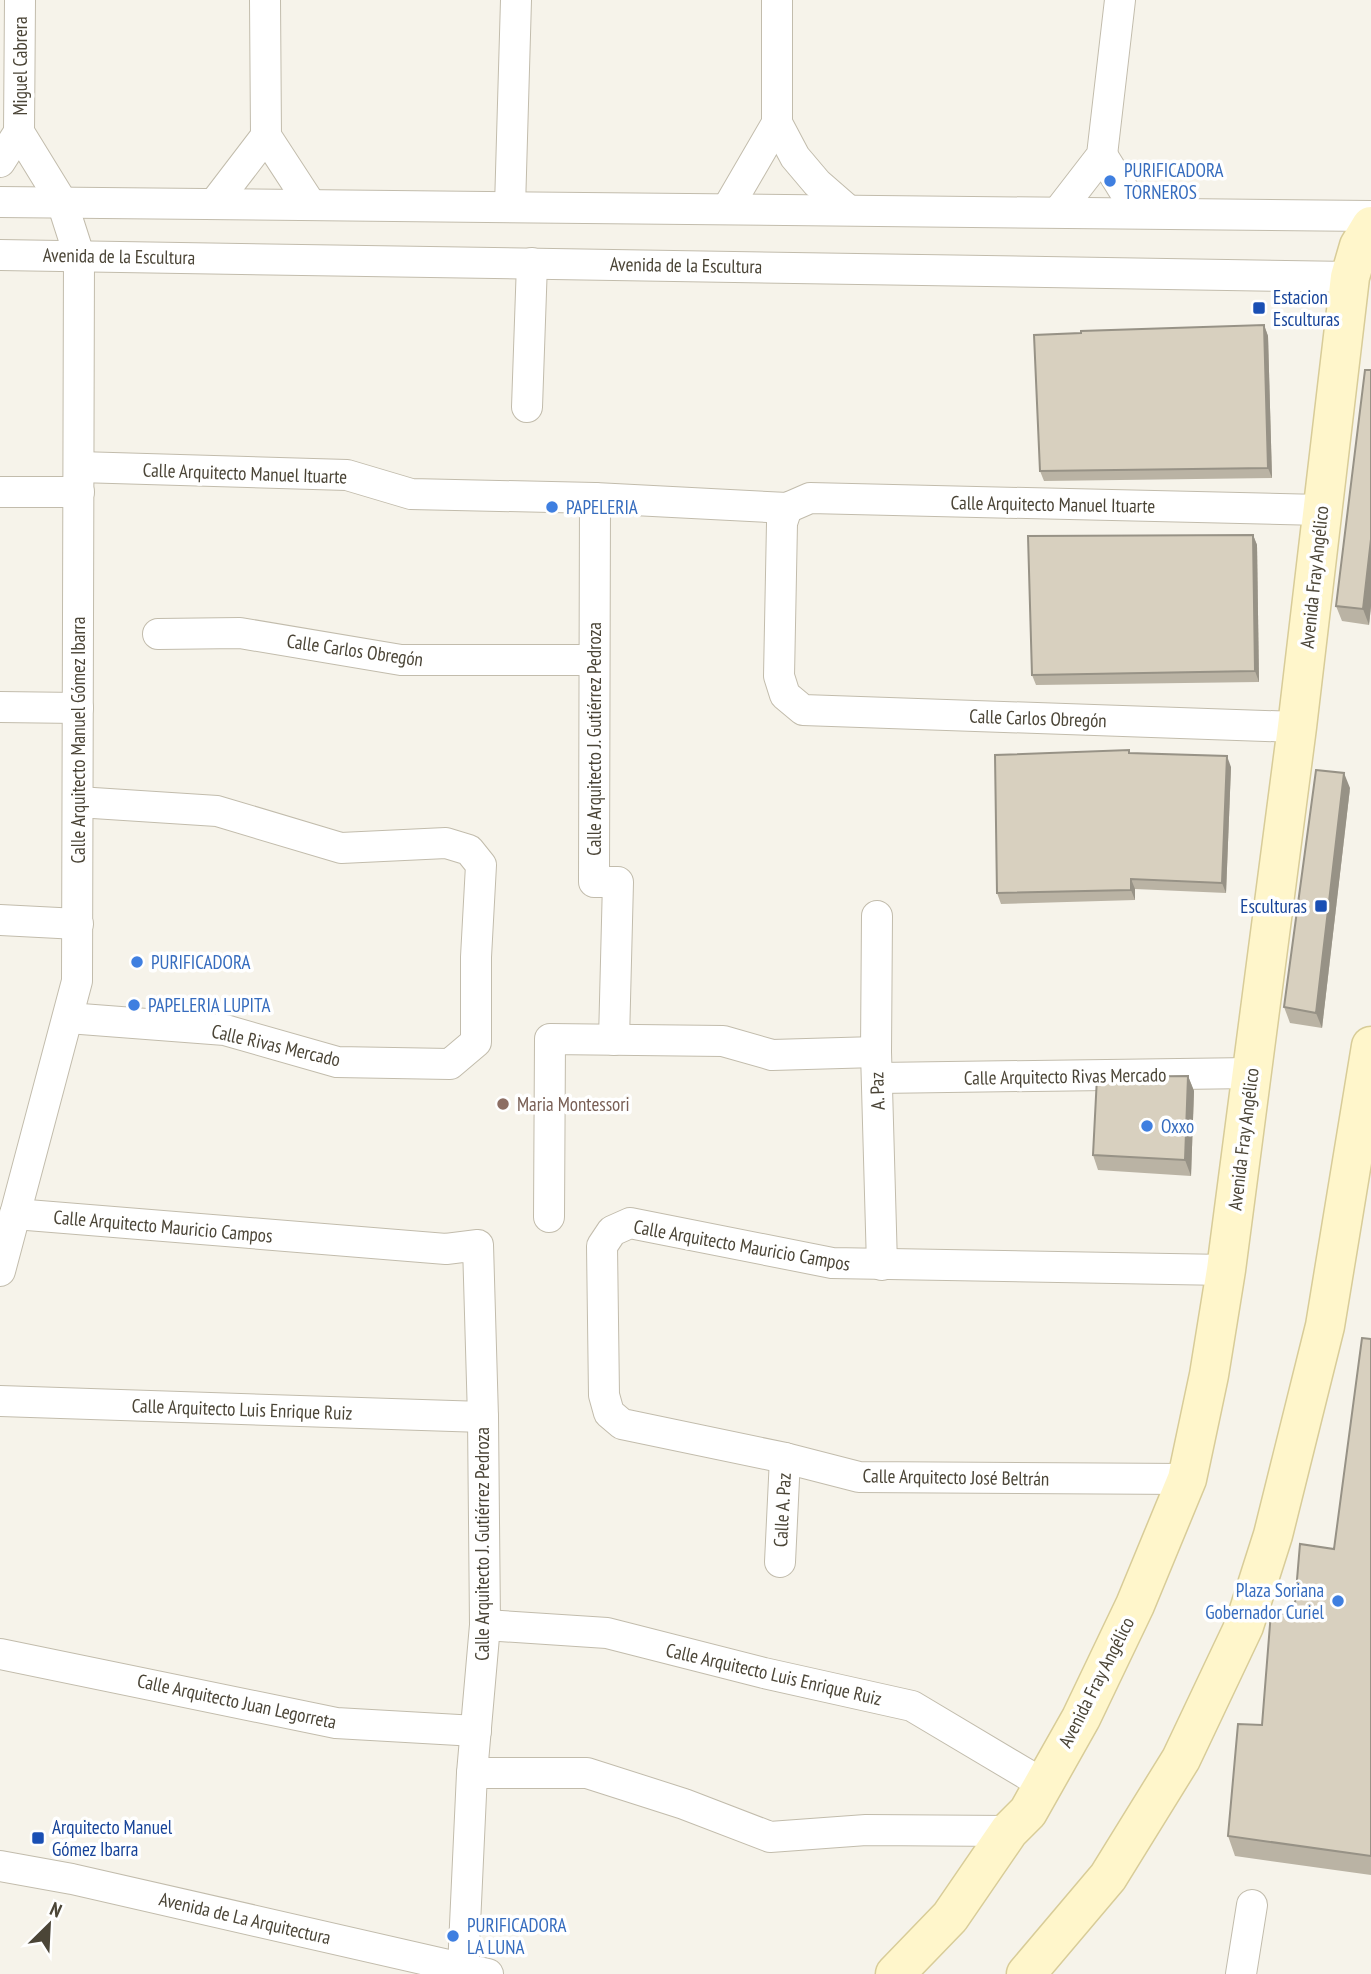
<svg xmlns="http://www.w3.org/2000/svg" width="1371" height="1974" viewBox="0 0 1371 1974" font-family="'PT Sans Narrow',sans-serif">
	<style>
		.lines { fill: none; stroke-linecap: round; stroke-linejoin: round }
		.street-casing { stroke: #c2bcac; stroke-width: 32 }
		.secondary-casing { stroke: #d8cc98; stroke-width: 41 }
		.street { stroke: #fff; stroke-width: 30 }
		.secondary { stroke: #fff6cb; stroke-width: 38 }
		.wall { fill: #bab3a4 }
		.shaded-wall { fill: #979286 }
		.building { fill: #d8d0bf; stroke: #979286; stroke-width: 2 }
		.shop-dot { fill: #3f7fe0; stroke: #fff; stroke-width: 2.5 }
		.transit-dot { fill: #1a4fb4; stroke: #fff; stroke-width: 2.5 }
		.education-dot { fill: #8d6e63; stroke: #fff; stroke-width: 2.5 }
		.labels { text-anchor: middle; stroke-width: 7; stroke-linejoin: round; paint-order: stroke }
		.street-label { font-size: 19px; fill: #4b4537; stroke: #fff }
		.shop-label { font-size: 19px; fill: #366cbe; stroke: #fff; text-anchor: start }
		.transit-label { font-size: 19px; fill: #164399; stroke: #fff; text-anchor: start }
		.education-label { font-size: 19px; fill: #785e54; stroke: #fff; text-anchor: start }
	</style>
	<rect width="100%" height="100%" fill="#f6f3ea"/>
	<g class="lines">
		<g class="street-casing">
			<g id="street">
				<polyline points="265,0 266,136 311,205"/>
				<polyline points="777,0 777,123 795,157 817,183 848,210"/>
				<polyline points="1102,155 1138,213"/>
				<polyline points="0,162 19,132"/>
				<polyline points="0,202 1371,216"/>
				<polyline points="214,204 266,136"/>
				<polyline points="510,207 516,0"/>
				<polyline points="727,209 777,123"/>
				<polyline points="1058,212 1102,155 1120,0"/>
				<polyline points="0,255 1350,277"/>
				<polyline points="527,407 532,263"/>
				<polyline points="79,467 347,475 411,494 595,498 787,508 810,498 1321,510"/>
				<polyline points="0,492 79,492"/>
				<polyline points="595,498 594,882 618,882 614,1040"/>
				<polyline points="787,508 782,523 779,676 785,695 803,710 1297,727"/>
				<polyline points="158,634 240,633 401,660 594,660"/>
				<polyline points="0,707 78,708"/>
				<polyline points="877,916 876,1052 882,1265"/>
				<polyline points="0,920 78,924"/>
				<polyline points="68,1018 225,1030 337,1062 450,1064 476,1042 476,957 481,865 469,850 446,843 341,848 217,811 78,802"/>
				<polyline points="878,1078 1251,1073"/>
				<polyline points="15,1214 446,1249 478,1245 483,1417 485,1625 472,1773 463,1968"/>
				<polyline points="549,1217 550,1039 723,1041 772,1055 876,1052"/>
				<polyline points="0,1271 77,981 79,255 62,202 19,132 20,0"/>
				<polyline points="0,1401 483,1417"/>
				<polyline points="1187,1479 859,1477 785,1458 622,1424 609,1413 604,1395 602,1246 612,1231 630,1223 832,1263 1226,1270"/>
				<polyline points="780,1562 785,1458"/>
				<polyline points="485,1625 607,1633 764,1673 912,1706 1043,1784"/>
				<polyline points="0,1654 336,1723 476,1731"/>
				<polyline points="472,1773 587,1773 684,1804 770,1837 866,1830 1009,1831"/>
				<polyline points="0,1866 72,1879 488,1974"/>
				<polyline points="1241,1974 1252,1905"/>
			</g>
		</g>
		<g class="secondary-casing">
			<g id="secondary">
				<polyline points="895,1974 950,1917 1009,1831 1028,1812 1081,1718 1135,1605 1187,1479 1209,1375 1226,1270 1297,727 1350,277 1359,246 1371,226"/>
				<polyline points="1026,1974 1108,1877 1181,1759 1244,1626 1273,1535 1325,1326 1371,1046"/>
			</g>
		</g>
		<use href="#street" class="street"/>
		<use href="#secondary" class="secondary"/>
	</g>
	<g class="wall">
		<polygon points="1264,325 1268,336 1272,478 1044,481 1040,471 1081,333"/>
		<polygon points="1371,370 1371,606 1369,625 1342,621 1336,606"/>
		<polygon points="1253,535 1257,545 1259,682 1036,685 1032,675"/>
		<polygon points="1130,753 1231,767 1226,893 1135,889 1135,900 1001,904 997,893"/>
		<polygon points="1350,788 1322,1028 1290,1023 1284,1007"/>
		<polygon points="1188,1076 1194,1091 1191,1176 1098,1170 1093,1155"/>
		<polygon points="1371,1339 1371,1875 1235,1856 1228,1836 1262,1725 1294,1615 1334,1549"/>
	</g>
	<g class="shaded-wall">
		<polygon points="1264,325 1268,336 1272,478 1268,468"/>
		<polygon points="1253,535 1257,545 1259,682 1255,671"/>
		<polygon points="1371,539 1371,606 1369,625 1363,609"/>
		<polygon points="1227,756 1231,767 1226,893 1222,883"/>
		<polygon points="1344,773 1350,788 1322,1028 1316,1013"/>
		<polygon points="1131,879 1135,889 1135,900 1131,890"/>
		<polygon points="1188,1076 1194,1091 1191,1176 1185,1160"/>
	</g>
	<g class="building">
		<polygon points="1264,325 1268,468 1040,471 1034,335 1081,333 1081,331"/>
		<polygon points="1365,370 1371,370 1371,539 1363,609 1336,606"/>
		<polygon points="1253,535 1255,671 1032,675 1028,536"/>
		<polygon points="1129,750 1129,753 1227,756 1222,883 1131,879 1131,890 997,893 995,755"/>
		<polygon points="1316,770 1344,773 1316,1013 1284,1007"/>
		<polygon points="1188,1076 1185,1160 1093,1155 1097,1077"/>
		<polygon points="1362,1338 1371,1339 1371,1856 1228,1836 1238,1724 1262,1725 1271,1612 1294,1615 1300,1544 1334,1549"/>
	</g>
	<g class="shop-dot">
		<circle cx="1110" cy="181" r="7"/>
		<circle cx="552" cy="507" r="7"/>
		<circle cx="137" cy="962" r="7"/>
		<circle cx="134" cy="1005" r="7"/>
		<circle cx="1147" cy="1126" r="7"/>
		<circle cx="1338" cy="1601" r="7"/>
		<circle cx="453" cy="1936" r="7"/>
	</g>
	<g class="transit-dot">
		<rect x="1252" y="301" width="14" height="14" rx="3.5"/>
		<rect x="1314" y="899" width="14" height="14" rx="3.5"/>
		<rect x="31" y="1831" width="14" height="14" rx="3.5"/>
	</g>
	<circle class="education-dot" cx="503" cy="1104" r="7"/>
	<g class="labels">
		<g class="street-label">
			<text transform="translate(20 66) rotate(-90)" y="7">Miguel Cabrera</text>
			<text transform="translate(119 256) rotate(1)" y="7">Avenida de la Escultura</text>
			<text transform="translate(686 265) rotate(1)" y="7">Avenida de la Escultura</text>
			<text transform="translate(245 473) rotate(2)" y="7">Calle Arquitecto Manuel Ituarte</text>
			<text transform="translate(1053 504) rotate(1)" y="7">Calle Arquitecto Manuel Ituarte</text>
			<text transform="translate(1314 577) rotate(-84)" y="7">Avenida Fray Angélico</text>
			<text transform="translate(355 650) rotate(8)" y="7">Calle Carlos Obregón</text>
			<text transform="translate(1038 718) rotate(2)" y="7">Calle Carlos Obregón</text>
			<text transform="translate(594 739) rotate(-90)" y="7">Calle Arquitecto J. Gutiérrez Pedroza</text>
			<text transform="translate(78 740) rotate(-90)" y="7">Calle Arquitecto Manuel Gómez Ibarra</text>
			<text transform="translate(276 1045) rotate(13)" y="7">Calle Rivas Mercado</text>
			<text transform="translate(1065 1076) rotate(-1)" y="7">Calle Arquitecto Rivas Mercado</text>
			<text transform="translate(877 1091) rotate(-92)" y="7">A. Paz</text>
			<text transform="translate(1243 1139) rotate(-83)" y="7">Avenida Fray Angélico</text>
			<text transform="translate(163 1226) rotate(5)" y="7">Calle Arquitecto Mauricio Campos</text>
			<text transform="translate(742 1245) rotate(10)" y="7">Calle Arquitecto Mauricio Campos</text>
			<text transform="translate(242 1409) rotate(2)" y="7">Calle Arquitecto Luis Enrique Ruiz</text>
			<text transform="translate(956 1477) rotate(1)" y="7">Calle Arquitecto José Beltrán</text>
			<text transform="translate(782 1510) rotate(-87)" y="7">Calle A. Paz</text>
			<text transform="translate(482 1544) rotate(-90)" y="7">Calle Arquitecto J. Gutiérrez Pedroza</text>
			<text transform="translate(774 1674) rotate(13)" y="7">Calle Arquitecto Luis Enrique Ruiz</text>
			<text transform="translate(1096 1682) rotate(-63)" y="7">Avenida Fray Angélico</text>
			<text transform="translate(237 1701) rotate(12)" y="7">Calle Arquitecto Juan Legorreta</text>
			<text transform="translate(245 1918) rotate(13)" y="7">Avenida de La Arquitectura</text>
		</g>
		<g class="shop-label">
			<text x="1124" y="177">PURIFICADORA<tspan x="1124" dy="22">TORNEROS</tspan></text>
			<text x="566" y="514">PAPELERIA</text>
			<text x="151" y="969">PURIFICADORA</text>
			<text x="148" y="1012">PAPELERIA LUPITA</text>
			<text x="1161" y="1133">Oxxo</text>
			<text x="1324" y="1597" text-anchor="end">Plaza Soriana<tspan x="1324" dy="22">Gobernador Curiel</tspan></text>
			<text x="467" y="1932">PURIFICADORA<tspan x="467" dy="22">LA LUNA</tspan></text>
		</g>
		<g class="transit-label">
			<text x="1273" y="304">Estacion<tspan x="1273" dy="22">Esculturas</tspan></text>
			<text x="1307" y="913" text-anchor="end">Esculturas</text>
			<text x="52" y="1834">Arquitecto Manuel<tspan x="52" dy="22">Gómez Ibarra</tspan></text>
		</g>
		<g class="education-label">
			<text x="517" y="1111">Maria Montessori</text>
		</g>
	</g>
	<g transform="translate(49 1925) rotate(24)" stroke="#ffffff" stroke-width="5" paint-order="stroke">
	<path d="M0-5L12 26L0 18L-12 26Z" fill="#4b4537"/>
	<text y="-10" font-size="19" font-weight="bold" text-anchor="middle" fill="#4b4537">N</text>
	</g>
</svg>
